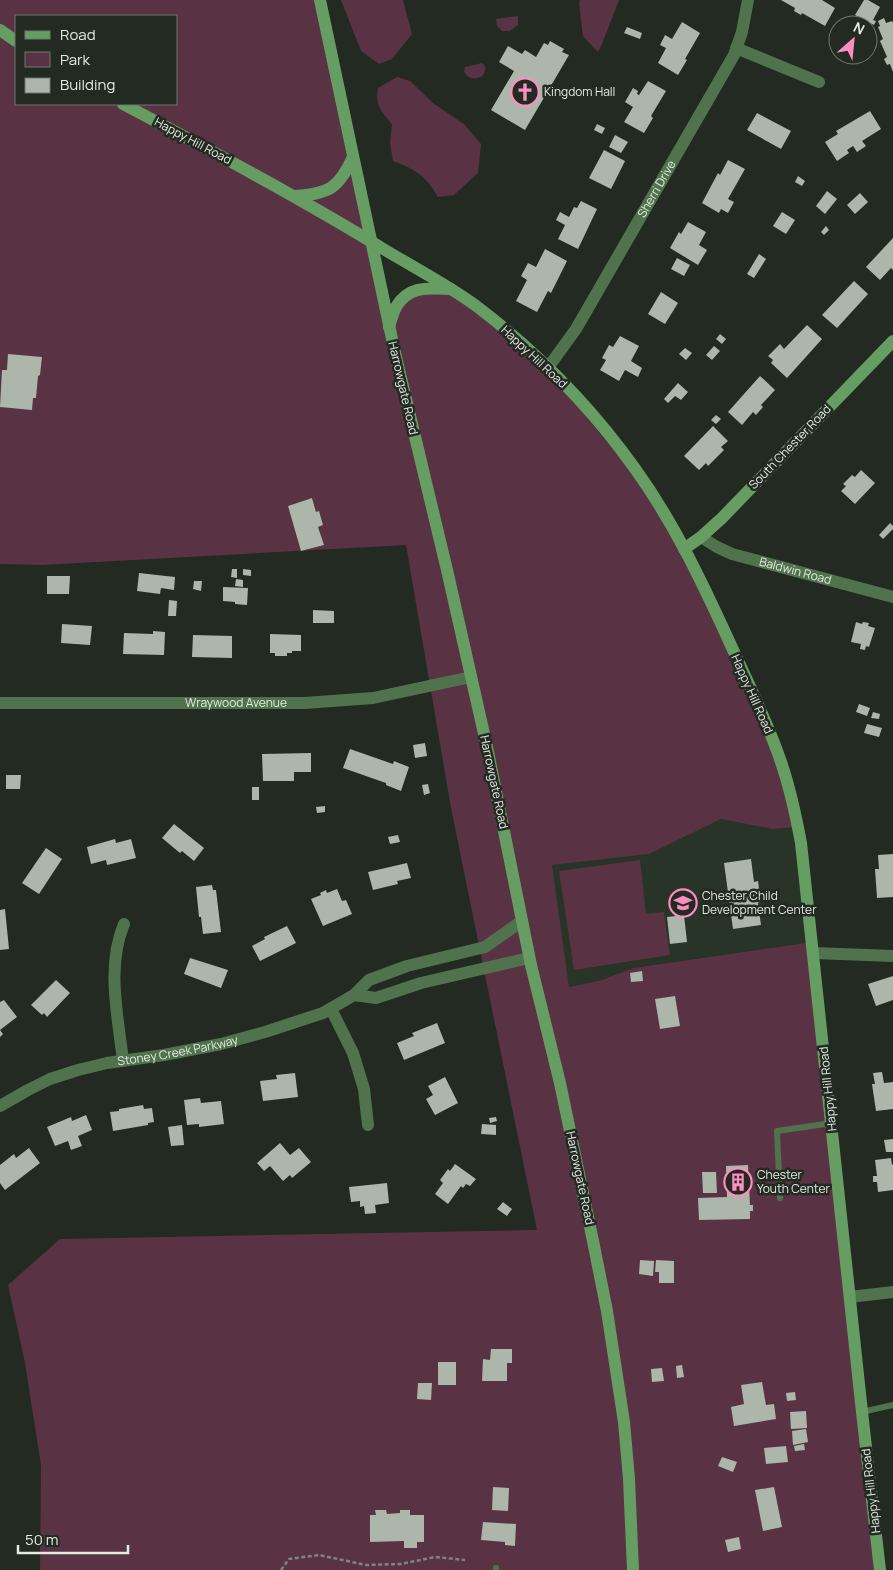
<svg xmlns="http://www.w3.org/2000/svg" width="893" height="1570" viewBox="0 0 893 1570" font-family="Manrope,sans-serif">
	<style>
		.built { fill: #283427 }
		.green { fill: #593343; fill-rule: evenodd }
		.building { fill: #acb6ab }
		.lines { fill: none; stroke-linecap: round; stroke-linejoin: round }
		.path { stroke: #7e857e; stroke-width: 2.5; stroke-dasharray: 4 2.5; stroke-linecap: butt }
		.lane { stroke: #50734e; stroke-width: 6 }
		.street { stroke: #50734e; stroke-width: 12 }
		.secondary { stroke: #669d62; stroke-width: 12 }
		.labels { text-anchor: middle; stroke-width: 5; stroke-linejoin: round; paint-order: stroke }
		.poi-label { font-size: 12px; fill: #e5eae4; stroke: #222a22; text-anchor: start }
		.street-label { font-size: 12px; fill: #e5eae4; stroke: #222a22 }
	</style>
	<rect width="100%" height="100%" fill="#222a22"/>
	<polygon class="built" points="721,819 772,829 798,827 813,942 633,968 602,980 569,987 551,865 648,854"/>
	<g class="green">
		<path d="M0,0H320L389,325L409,294L452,289L550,372L664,512L766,723L798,827L772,829L721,819L649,854L552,865L569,987L602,980L633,968L813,942L881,1570H40L41,1465L25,1363L8,1285L60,1239L537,1230L451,808L406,545L42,565L0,564ZM16,16H176V104H16ZM312,498L316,512H319L323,525L318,527L323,545L302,551L288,506Z"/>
		<polygon points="341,0 403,0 412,34 392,59 379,64 361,51"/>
		<polygon points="580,0 619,0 602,44 598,52 583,36 579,3"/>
		<polygon points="518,16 518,25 510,31 502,31 497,26 496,19"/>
		<path d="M482,63C488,67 485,73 481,77C473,80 468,78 464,72L465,67Z"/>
		<path d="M397,77L410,81L433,103L465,125L481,144L478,173L454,195L438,197C426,176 415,169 393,161L390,143L392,124C381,111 375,105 378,88Z"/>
		<polygon points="640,860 646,914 664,912 670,955 574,970 559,871"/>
	</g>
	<g class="building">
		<polygon points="781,0 822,0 835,8 825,26 802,13 801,15 794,11 795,8"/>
		<polygon points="864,0 868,0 880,7 873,20 876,21 874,25 855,15"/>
		<polygon points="884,18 886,23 892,21 893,23 893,72 890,64 887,65 884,59 887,57 880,41 883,39 878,27 880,26 878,21"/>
		<polygon points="682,22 700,33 685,59 687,60 678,75 658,63 666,48 660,45 665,35 672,39"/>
		<polygon points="627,27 642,33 640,39 624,33"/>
		<polygon points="550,41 564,49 562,52 569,55 525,130 491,110 514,71 499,62 508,46 522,54 525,50 536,57 544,43 548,45"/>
		<polygon points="648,81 666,91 651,116 653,118 644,133 624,122 633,107 625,102 633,88 638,91 637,94 639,95"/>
		<polygon points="870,111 881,129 862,141 866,146 857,152 853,146 847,150 849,153 837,161 825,142 838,134 836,131"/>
		<polygon points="757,113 791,131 781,149 747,130"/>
		<polygon points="597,124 605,128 602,134 594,130"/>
		<polygon points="615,135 628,142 621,153 609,147"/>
		<polygon points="604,150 625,161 611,189 589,178"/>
		<polygon points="728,160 745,169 728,199 734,202 728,213 721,209 719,213 702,203 718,173 720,175"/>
		<polygon points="798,176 805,181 802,186 795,182"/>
		<polygon points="827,191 837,199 825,214 816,206"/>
		<polygon points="860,193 868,202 855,214 847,205"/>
		<polygon points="581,201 597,209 578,249 558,239 565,225 556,220 560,212 569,217 574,207 577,208"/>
		<polygon points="782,212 795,220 786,234 773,226"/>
		<polygon points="688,222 706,232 699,245 707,250 698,265 670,248 679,232 681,234"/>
		<polygon points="826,226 829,230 824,235 821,232"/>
		<polygon points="893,238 893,270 891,268 880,280 866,267"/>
		<polygon points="545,249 567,261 551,293 548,291 537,312 516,301 527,280 521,276 528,263 536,267"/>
		<polygon points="759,254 766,259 754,278 747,274"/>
		<polygon points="677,258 690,265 684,276 671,269"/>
		<polygon points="854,281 868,294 837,328 822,315"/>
		<polygon points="661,292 678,303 665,324 648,314"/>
		<polygon points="807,325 822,339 787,378 771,363 773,360 768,356 780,344 784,349"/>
		<polygon points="720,334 726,339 722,344 716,339"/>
		<polygon points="620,336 639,346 631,361 642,368 638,377 625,370 619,381 600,370 606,360 602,358 609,345 613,347"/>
		<polygon points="714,346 720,351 712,360 706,355"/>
		<polygon points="685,348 692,353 686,360 679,354"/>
		<polygon points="8,354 42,357 40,375 38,376 36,398 33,398 32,410 0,407 2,370 7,370"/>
		<polygon points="760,376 775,390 761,405 763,407 756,415 753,412 742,425 728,412"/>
		<polygon points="678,383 688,392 681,400 675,396 668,403 664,399"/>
		<polygon points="716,415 721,419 716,424 711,420"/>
		<polygon points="713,426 728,441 721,447 724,450 708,466 706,463 699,470 684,456"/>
		<polygon points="861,470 875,483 855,504 841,491 846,486 843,484 852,475 855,477"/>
		<polygon points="312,498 316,512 319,511 323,525 318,527 324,545 301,551 288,506"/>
		<polygon points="890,523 893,526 893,529 883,539 879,535"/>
		<polygon points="232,569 237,569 237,578 231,577"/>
		<polygon points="243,569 251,570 251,576 243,575"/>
		<polygon points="139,573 175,577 174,590 161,588 160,594 137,591"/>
		<polygon points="47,576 70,576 69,594 47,594"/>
		<polygon points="236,579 243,580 243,587 235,586"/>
		<polygon points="194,581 202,581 201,591 193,589"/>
		<polygon points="223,587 248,588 247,605 235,604 235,602 223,601"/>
		<polygon points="169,600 177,601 176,616 168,616"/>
		<polygon points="313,610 334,611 334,623 313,623"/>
		<polygon points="856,622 862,624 863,622 869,623 868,626 875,628 869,647 866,646 865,650 860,649 861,644 851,642"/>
		<polygon points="62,624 92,626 90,645 61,643"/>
		<polygon points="153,631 165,632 164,655 123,654 124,633 153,634"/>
		<polygon points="270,634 301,635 301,651 292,651 292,653 287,653 287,656 275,656 275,653 270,653"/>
		<polygon points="193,635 232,636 232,658 192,657"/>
		<polygon points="859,704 870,708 867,716 856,712"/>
		<polygon points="873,712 880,714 879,719 871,718"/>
		<polygon points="867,724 882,728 879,737 864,733"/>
		<polygon points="425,743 427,756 415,758 413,745"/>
		<polygon points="350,749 393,764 394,761 409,767 401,791 386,785 386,783 343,768"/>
		<polygon points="311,753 311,772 294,772 294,781 263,781 262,754"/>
		<polygon points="6,775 21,775 20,789 6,789"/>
		<polygon points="428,784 430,793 424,795 422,785"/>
		<rect x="252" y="787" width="7" height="13"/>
		<polygon points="325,806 325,812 317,813 316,807"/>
		<polygon points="174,824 204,848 194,861 182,851 180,853 162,838"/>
		<polygon points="398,835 400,842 390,844 388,837"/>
		<polygon points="115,839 116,843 131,839 136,858 107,865 106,860 91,864 87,847"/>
		<polygon points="46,848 62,859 39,894 22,883"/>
		<polygon points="893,854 893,897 877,898 875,869 879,869 878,855"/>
		<polygon points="751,859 754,882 758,881 761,902 758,903 761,925 733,929 724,863"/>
		<polygon points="407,863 411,878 397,881 398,884 373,890 368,872"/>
		<polygon points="212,885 213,890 216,890 221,932 203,934 201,917 199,917 196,887"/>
		<polygon points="337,889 342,901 346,900 352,914 323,926 311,899 321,895 320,893 326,890 327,893"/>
		<polygon points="5,909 9,949 0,950 0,910"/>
		<polygon points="684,915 687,942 670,944 667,917"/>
		<polygon points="287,926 296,943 260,961 252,946 265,939 264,937"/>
		<polygon points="190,958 228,970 221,988 184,974"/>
		<polygon points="642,971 643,981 631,982 630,973"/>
		<polygon points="893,976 893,1000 876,1006 868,984"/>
		<polygon points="56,980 70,993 47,1017 44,1013 42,1015 31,1005"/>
		<polygon points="675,996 680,1026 660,1029 655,999"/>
		<polygon points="4,1000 17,1017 0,1030 3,1034 0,1037 0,1002"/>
		<polygon points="437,1023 445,1043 404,1060 397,1043 414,1036 412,1033"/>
		<polygon points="882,1072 884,1083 893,1082 893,1109 876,1111 872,1084 875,1084 873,1073"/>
		<polygon points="295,1073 298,1097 263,1101 260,1081 277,1079 276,1075"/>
		<polygon points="445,1077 458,1103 435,1115 426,1099 433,1095 428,1086"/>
		<polygon points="200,1098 201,1103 221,1101 224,1124 199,1127 199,1124 187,1125 184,1100"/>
		<polygon points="143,1105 144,1109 152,1108 154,1122 148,1123 148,1125 113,1131 110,1112 119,1111 119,1109"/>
		<polygon points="86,1115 92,1130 78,1136 82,1146 71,1150 68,1141 55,1146 47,1127 71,1117 72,1121"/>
		<polygon points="496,1117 497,1121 490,1123 489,1118"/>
		<polygon points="482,1124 496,1125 496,1135 481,1134"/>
		<polygon points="182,1125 184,1145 171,1146 168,1127"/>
		<polygon points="893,1139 893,1152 886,1152 884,1140"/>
		<polygon points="280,1143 290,1155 299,1148 311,1162 292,1178 290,1175 283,1181 270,1166 264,1171 257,1163"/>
		<polygon points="29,1148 40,1163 5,1190 0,1183 0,1165 14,1154 16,1158"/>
		<polygon points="891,1158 892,1165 893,1164 893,1190 878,1192 877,1182 873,1182 873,1176 877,1176 875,1160"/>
		<polygon points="455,1164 476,1179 470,1186 466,1184 463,1188 461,1186 448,1204 435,1194 443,1183 440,1180 448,1169 450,1171"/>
		<polygon points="748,1165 750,1205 753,1205 753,1211 750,1211 750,1219 699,1220 698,1198 727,1197 726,1166"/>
		<polygon points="702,1172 716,1172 717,1193 703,1193"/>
		<polygon points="387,1183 389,1203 375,1205 376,1213 365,1214 364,1206 360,1207 360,1201 351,1202 349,1187"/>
		<polygon points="503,1202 512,1209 507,1216 497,1209"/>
		<polygon points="640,1260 654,1261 653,1276 639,1274"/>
		<polygon points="656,1260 674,1261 674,1283 659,1283 659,1272 655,1272"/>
		<polygon points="491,1349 512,1349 512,1363 507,1363 507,1381 482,1381 483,1359 490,1360"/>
		<rect x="438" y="1362" width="18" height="23"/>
		<polygon points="682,1365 684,1377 677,1378 676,1366"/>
		<polygon points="662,1368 664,1381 652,1382 651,1369"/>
		<polygon points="762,1382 766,1405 774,1404 776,1419 734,1426 731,1407 744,1404 741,1385"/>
		<polygon points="418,1383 432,1383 431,1400 417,1399"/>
		<polygon points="795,1392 796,1400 787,1401 786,1393"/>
		<polygon points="806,1411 807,1428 791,1429 790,1412"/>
		<polygon points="806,1429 808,1442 793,1445 792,1431"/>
		<polygon points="804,1444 805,1450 795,1451 794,1446"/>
		<polygon points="786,1446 788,1462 766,1464 764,1448"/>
		<polygon points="722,1457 737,1462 733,1472 718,1466"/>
		<polygon points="493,1487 509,1488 508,1511 492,1510"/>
		<polygon points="774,1487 782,1527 763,1531 755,1490"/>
		<polygon points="375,1510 386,1510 387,1514 400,1513 400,1510 410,1510 410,1515 424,1515 424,1542 417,1542 417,1548 404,1548 404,1541 370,1542 370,1515 376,1515"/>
		<polygon points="483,1522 516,1524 515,1546 505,1545 505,1542 481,1540"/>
		<polygon points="739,1537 741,1549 728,1552 725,1540"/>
	</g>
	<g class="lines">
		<polyline class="path" points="281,1570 289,1559 319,1555 366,1565 401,1564 435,1557 465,1560"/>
		<g class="lane">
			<polyline points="780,1198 777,1131 832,1123"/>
			<polyline points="862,1412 893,1405"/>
			<polyline points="496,1568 496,1570"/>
		</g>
		<g class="street">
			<polyline points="736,48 819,82"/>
			<path id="s1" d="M547,369L576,329L734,55L742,32L748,0"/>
			<path id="s2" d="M701,537L717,547L732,554L893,597"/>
			<path id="s3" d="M0,703H305L373,698L471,677"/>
			<polyline points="814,953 893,956"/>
			<polyline points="354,995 376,998 421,983 529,958"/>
			<polyline points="331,1009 353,1053 364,1089 368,1125"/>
			<path d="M123,1061C118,1016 106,967 124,924"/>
			<path id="s4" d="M0,1106L28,1090L50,1079L78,1070L107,1063L164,1055L221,1044L265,1032L323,1013L354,995L369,980L407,966L485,947L522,921"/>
			<polyline points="850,1297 893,1292"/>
		</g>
		<g class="secondary">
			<polyline points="320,0 395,353 447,570 487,747 531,965 560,1083 593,1241 607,1311 624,1422 629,1479 633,1570"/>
			<polyline points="0,30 16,41"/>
			<path d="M123,104C212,151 300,198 385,250C415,268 446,284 475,305C536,351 592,408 636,470C674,523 702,582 729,641C747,681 767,720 781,762C790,788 796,816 801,843L862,1412L880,1570"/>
			<path d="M295,196C329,194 339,188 353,157"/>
			<path d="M389,327C391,320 393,313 396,307C409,285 429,288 451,289"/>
			<polyline points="684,549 701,537 722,518 893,341"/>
		</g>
	</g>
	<defs>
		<g id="church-ring" transform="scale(1.4375)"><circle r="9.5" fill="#222a22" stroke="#fd8ec0" stroke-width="1.5"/><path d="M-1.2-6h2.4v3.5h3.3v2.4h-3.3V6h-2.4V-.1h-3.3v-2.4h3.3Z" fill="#fd8ec0"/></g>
		<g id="school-ring" transform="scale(1.4375)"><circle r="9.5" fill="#222a22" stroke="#fd8ec0" stroke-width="1.5"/><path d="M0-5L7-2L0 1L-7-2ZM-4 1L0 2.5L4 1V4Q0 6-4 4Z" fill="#fd8ec0"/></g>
		<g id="building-ring" transform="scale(1.4375)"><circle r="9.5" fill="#222a22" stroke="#fd8ec0" stroke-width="1.5"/><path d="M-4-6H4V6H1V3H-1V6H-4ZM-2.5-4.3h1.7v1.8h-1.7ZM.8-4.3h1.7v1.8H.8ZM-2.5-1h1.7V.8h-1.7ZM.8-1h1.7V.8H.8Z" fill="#fd8ec0"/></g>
	</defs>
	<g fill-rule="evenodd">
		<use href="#church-ring" x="525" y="92"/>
		<use href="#school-ring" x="683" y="903"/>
		<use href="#building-ring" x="738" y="1182"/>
	</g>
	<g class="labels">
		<g class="poi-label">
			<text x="544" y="96">Kingdom Hall</text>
			<text x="702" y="900">Chester Child<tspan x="702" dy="14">Development Center</tspan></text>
			<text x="757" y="1179">Chester<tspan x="757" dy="14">Youth Center</tspan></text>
		</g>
		<g class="street-label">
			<text transform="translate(193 141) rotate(28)" y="4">Happy Hill Road</text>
			<text dy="4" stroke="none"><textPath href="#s1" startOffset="211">Sherri Drive</textPath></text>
			<text transform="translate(534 357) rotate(43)" y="4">Happy Hill Road</text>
			<text transform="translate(403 388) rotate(77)" y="4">Harrowgate Road</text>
			<text transform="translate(790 447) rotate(-46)" y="4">South Chester Road</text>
			<text dy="4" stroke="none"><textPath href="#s2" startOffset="101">Baldwin Road</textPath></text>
			<text transform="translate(752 694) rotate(66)" y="4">Happy Hill Road</text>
			<text dy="4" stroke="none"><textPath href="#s3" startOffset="236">Wraywood Avenue</textPath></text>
			<text transform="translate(494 782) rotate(78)" y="4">Harrowgate Road</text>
			<text dy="4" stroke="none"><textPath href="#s4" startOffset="188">Stoney Creek Parkway</textPath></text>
			<text transform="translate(828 1089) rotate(-96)" y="4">Happy Hill Road</text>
			<text transform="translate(580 1178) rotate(78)" y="4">Harrowgate Road</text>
			<text transform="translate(871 1491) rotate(-97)" y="4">Happy Hill Road</text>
		</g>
	</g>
	<rect x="15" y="15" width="162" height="90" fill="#222a22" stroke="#707770"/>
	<rect x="25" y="31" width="25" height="8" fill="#669d62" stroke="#707770"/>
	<text x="60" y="40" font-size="15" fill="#e5eae4">Road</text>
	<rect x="25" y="52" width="25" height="15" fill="#593343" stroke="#707770"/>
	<text x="60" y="65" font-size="15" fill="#e5eae4">Park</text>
	<rect x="25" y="78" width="25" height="15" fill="#acb6ab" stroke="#707770"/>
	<text x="60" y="90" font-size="15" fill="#e5eae4">Building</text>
	<g transform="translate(853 40) rotate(27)"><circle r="24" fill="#222a22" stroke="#707770"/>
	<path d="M0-4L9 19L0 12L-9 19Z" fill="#fd8ec0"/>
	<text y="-8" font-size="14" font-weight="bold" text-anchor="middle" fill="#e5eae4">N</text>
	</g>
	<path d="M18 1545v8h110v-8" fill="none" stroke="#e5eae4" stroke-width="2.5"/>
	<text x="25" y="1545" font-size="15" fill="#e5eae4" stroke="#222a22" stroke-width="4" paint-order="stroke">50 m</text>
</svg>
